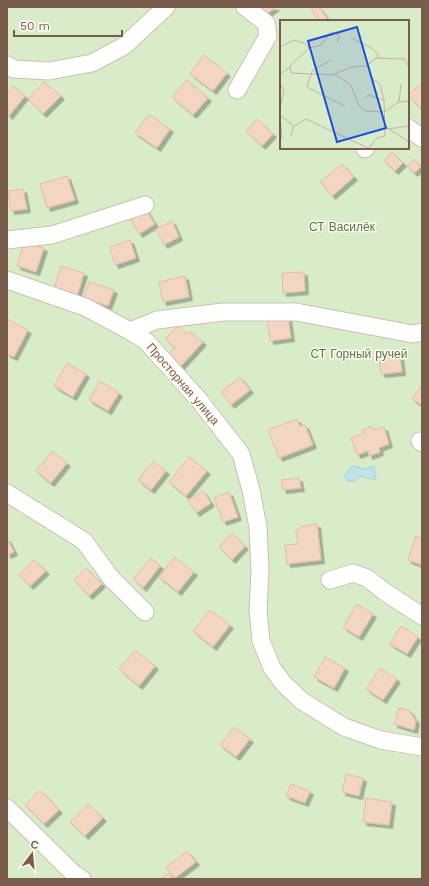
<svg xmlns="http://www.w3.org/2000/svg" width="429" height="886" viewBox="0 0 429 886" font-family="'Work Sans',sans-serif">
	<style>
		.green { fill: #d8ecc9; fill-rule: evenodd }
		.water { fill: #bfe3e8; stroke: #a5d3da }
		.building { fill: #f3d5c3; stroke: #e6bba3; filter: url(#shadow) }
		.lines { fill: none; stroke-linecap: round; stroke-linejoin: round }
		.minor-casing { stroke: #d1beb0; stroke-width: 19 }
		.minor { stroke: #fff; stroke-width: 17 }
		.labels { text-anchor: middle; stroke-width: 3; stroke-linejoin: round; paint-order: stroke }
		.park-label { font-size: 12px; fill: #537a41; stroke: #fffaf3 }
		.street-label { font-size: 12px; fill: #7a5c4d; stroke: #fffaf3 }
		.inset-road { fill: none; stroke: #c5b3a7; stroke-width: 1 }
		.view { fill: #1d4ed8; fill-opacity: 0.15; stroke: #1d4ed8; stroke-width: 2 }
		.inset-edge { fill: none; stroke: #7a5c4d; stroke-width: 2 }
	</style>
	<defs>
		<filter id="shadow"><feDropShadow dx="3.5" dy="3.5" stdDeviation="0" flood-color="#0004"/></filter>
	</defs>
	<rect width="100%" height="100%" fill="#fdf6ec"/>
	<path class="green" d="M7,7H422V879H7ZM281,21H408V148H281Z"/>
	<polygon class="water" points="352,466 365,469 374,466 376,479 371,479 361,476 354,481 348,481 344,476"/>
	<g class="building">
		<polygon points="262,7 276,7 267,14"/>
		<polygon points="315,7 319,7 327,18 323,21 319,21 311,10"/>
		<polygon points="204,55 227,73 213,91 190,74"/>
		<polygon points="187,80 208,98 193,115 172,97"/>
		<polygon points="44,82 61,96 43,114 28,99"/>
		<polygon points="422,83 422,107 420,108 408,95"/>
		<polygon points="13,86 25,96 9,116 7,114 7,94"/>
		<polygon points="149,114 170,129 157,148 135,133"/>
		<polygon points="257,119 273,134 262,146 246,131"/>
		<polygon points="392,152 403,163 395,171 384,161"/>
		<polygon points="414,159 421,167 414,173 407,166"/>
		<polygon points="342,164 354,177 332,196 320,182"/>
		<polygon points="67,176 75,200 47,208 40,184"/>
		<polygon points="23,189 27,209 11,211 8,191"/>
		<polygon points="146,210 155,224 139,234 131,220"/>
		<polygon points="172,221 179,237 164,245 156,229"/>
		<polygon points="130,240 136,258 115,265 110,247"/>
		<polygon points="24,242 44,248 36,272 17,266"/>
		<polygon points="61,266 84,273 77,296 54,289"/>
		<polygon points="304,272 305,291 283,293 282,273"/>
		<polygon points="185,276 189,297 163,302 159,282"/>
		<polygon points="89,282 114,290 108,306 84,298"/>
		<polygon points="288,317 291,338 270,341 267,320"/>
		<polygon points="7,319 28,330 14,357 7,354"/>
		<polygon points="178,326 187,334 190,331 203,342 181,366 168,355 175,348 165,339"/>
		<polygon points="400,356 402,372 381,374 379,358"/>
		<polygon points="67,363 86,374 73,397 54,386"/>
		<polygon points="240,377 250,390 231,405 221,392"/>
		<polygon points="100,381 119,393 108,411 89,400"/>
		<polygon points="422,385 422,405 412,399"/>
		<polygon points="297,419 300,426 305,425 313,445 279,458 268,430"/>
		<polygon points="372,426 374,430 384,427 389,444 379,448 380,452 369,456 368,451 357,455 351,438 364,433 362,430"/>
		<polygon points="52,451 67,463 51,483 36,471"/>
		<polygon points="189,457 207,471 186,496 169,482"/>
		<polygon points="153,461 166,471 151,490 138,480"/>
		<polygon points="299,478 301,488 283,490 281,480"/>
		<polygon points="203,491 211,503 196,513 188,500"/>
		<polygon points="229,492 238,517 223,522 214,498"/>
		<polygon points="317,524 321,560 287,564 285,545 298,544 296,531 302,526"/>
		<polygon points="232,533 245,546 232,560 219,547"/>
		<polygon points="416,536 422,538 422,565 408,560"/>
		<polygon points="7,538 14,552 7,555"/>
		<polygon points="174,557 194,572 178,592 159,577"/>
		<polygon points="151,558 160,566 143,588 133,579"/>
		<polygon points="34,560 46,571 30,586 19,575"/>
		<polygon points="86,568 102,584 89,596 74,580"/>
		<polygon points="357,604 373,614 359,637 343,627"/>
		<polygon points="210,610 230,625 213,647 193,631"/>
		<polygon points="401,626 418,637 407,654 390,644"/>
		<polygon points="135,650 155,666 139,686 119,669"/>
		<polygon points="325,657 345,668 334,688 314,677"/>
		<polygon points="380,668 397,679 383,700 366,689"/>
		<polygon points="399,708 409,710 416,721 414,730 394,724"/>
		<polygon points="234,727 250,739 236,757 220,745"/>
		<polygon points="346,774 363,778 359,796 342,792"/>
		<polygon points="291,784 310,791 305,803 286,796"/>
		<polygon points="40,790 59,810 44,824 25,805"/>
		<polygon points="366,798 392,802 389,825 363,822"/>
		<polygon points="88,804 103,818 85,836 70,822"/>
		<polygon points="187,851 196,862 175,878 166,867"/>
		<polygon points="169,873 173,879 160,879"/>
	</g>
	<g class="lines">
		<g class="minor-casing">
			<g id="minor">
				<polyline points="7,65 14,69 49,71 92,63 124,46 166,7"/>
				<polyline points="237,90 268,36 266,23 245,7"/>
				<polyline points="408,128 422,138"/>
				<polyline points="365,149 366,148"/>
				<polyline points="7,240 52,235 145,205"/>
				<polyline points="7,280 85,307 130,331 146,341 199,400 241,454 251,490 258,527 260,571 258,610 261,641 272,668 284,684 302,701 344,727 381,740 422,747"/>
				<polyline points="130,331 157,320 223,312 296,312 413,334 422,332"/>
				<polyline points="420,441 422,443"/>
				<polyline points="7,493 84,541 111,578 145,612"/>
				<polyline points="330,580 353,573 367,578 385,592 422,616"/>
				<polyline points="7,808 74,874 82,879"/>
			</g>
		</g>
		<use href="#minor" class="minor"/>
	</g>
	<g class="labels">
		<g class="park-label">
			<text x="342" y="231">СТ Василёк</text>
			<text x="359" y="358">СТ Горный ручей</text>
		</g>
		<g class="street-label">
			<text transform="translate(183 384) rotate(49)" y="4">Просторная улица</text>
		</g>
	</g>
	<g transform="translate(280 20)">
		<rect width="129" height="129" fill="#fdf6ec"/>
		<path d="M0,0H129V129H0Z" fill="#d8ecc9"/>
		<path class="inset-road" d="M71,18L90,27L98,34L97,38M0,27L14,20L24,23L29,28L10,46L11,53L56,55L71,65L79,86L86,91L104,92L119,82L129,81M29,28L41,25L51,12L59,15L58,23M51,40L32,51L27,67L65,86M54,54L72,47L86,46L96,38L125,39L129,48M0,55L10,47M91,58L100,64L104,80M0,63L4,71L0,87M85,77L89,75L104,80L105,116L97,118L88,129M119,82L121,64M0,95L14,106M0,98L2,118L0,120M106,107L129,122M108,109L128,106M11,116L14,106L26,99L90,129"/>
		<path class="view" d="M77,7L106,108L57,122L28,21Z"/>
		<rect width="129" height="129" class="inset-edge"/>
	</g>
	<rect width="429" height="886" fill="none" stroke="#7a5c4d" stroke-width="16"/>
	<g transform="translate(32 854) rotate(16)" stroke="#fffaf3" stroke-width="3" paint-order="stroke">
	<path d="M0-3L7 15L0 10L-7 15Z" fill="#7a5c4d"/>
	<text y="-6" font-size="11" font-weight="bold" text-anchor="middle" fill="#7a5c4d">С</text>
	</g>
	<path d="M14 30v6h108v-6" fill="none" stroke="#7a5c4d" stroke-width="2"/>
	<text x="20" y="30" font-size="12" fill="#7a5c4d" stroke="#fffaf3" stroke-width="3" paint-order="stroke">50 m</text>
</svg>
